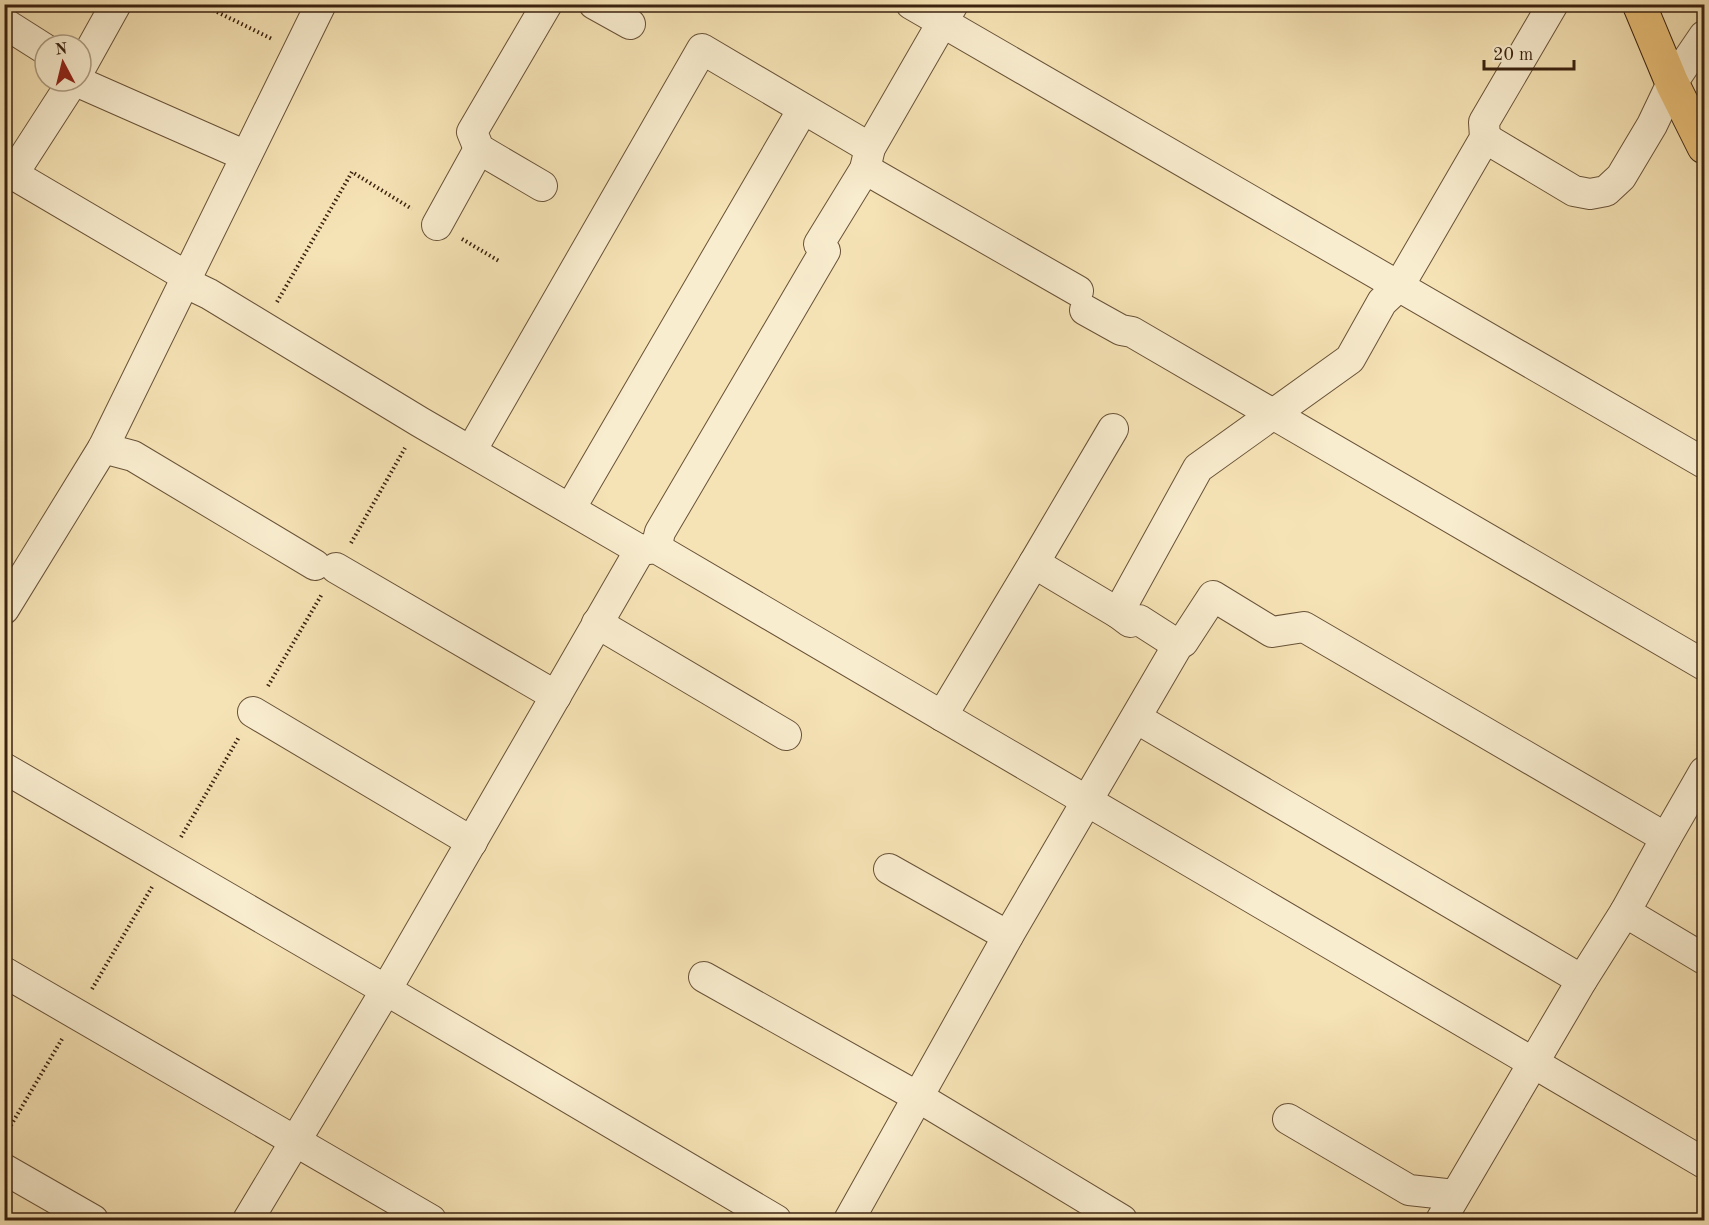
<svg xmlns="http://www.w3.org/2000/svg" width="1709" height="1225" viewBox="0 0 1709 1225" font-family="'Old Standard TT',serif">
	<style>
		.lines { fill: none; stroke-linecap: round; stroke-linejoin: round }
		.minor-casing { stroke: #695238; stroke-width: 32 }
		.major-casing { stroke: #3a220f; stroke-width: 35 }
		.path { stroke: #3a220f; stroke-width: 4; stroke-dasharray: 1.5 3; stroke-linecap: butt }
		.minor { stroke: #f9edcf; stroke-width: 30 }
		.major { stroke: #ebc27a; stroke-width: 33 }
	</style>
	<rect width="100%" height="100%" fill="#f6e3b5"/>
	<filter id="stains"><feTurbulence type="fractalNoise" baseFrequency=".00333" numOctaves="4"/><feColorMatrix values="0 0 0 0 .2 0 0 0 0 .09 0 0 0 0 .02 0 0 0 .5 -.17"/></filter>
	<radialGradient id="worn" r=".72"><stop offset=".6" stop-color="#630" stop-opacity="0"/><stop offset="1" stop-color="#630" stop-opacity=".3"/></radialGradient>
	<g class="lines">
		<g class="minor-casing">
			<g id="minor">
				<polyline points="594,4 630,24"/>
				<polyline points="911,4 1704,463"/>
				<polyline points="4,23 45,49"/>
				<polyline points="81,67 116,4"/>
				<polyline points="76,81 246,156"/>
				<polyline points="1485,138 1574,191 1590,194 1606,191 1621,177 1652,125 1672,83 1704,36"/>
				<polyline points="4,169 186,276"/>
				<polyline points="865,169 1078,291"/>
				<polyline points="13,174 73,81"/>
				<polyline points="542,186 479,149 472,132 547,4"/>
				<polyline points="437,225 479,149"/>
				<polyline points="184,282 209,294 420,422 640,550 656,548 1704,1163"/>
				<polyline points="1085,310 1121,330 1132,332 1704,665"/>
				<polyline points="103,448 133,456 315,565"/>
				<polyline points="471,451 702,49 870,148"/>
				<polyline points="570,509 803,109"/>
				<polyline points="656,548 660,532 825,251 819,244 865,169 870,148 953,4"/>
				<polyline points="640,550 386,990 776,1220"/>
				<polyline points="1034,563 1113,429"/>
				<polyline points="336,568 556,696"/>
				<polyline points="4,609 103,448 321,4"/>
				<polyline points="597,623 786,735"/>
				<polyline points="1178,645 1139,620 1130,622 1118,613 1198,468 1350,359 1382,302 1399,286 1485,138 1484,122 1553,4"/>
				<polyline points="253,712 472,842"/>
				<polyline points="942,716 1034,563 1118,613"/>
				<polyline points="1136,718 1582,980"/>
				<polyline points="4,768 386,990 248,1220"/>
				<polyline points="889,869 1008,936"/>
				<polyline points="1625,912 1704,959"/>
				<polyline points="4,972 431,1220"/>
				<polyline points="704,977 918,1097 1122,1220"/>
				<polyline points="1288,1119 1409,1190 1455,1195"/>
				<polyline points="4,1169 93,1220"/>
				<polyline points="849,1220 1008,936 1178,645 1183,642 1213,596 1272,632 1304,627 1666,838"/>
				<polyline points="1441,1220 1582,980 1625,912 1666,838 1704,772"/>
			</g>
		</g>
		<g class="major-casing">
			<polyline id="major" points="1639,4 1672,83 1704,147"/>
		</g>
		<g class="path">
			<polyline points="201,4 272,39"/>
			<polyline points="462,239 499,261"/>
			<polyline points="277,302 352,172 412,209"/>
			<polyline points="351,543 405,448"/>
			<polyline points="268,686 322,594"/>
			<polyline points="181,837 239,737"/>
			<polyline points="92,989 152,887"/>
			<polyline points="4,1137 62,1039"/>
		</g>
		<use href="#minor" class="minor"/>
		<use href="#major" class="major"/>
	</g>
	<rect width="1709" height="1225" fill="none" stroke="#f6e3b5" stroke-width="24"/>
	<rect x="6" y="6" width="1697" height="1213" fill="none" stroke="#3a220f" stroke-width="3"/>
	<rect x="12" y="12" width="1685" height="1201" fill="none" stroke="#3a220f" stroke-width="1.5"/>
	<g transform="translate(63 63) rotate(353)"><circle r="28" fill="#f9edcf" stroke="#ad9c82" stroke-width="1.5"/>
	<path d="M0-4.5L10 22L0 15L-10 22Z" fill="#8f2418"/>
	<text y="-9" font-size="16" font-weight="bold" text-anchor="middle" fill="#3a220f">N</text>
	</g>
	<path d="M1484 60v9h90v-9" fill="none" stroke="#3a220f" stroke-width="3"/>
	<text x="1493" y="60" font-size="18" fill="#3a220f" stroke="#f9edcf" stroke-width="4.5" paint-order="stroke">20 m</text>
	<rect width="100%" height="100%" filter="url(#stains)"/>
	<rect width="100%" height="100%" fill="url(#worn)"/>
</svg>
